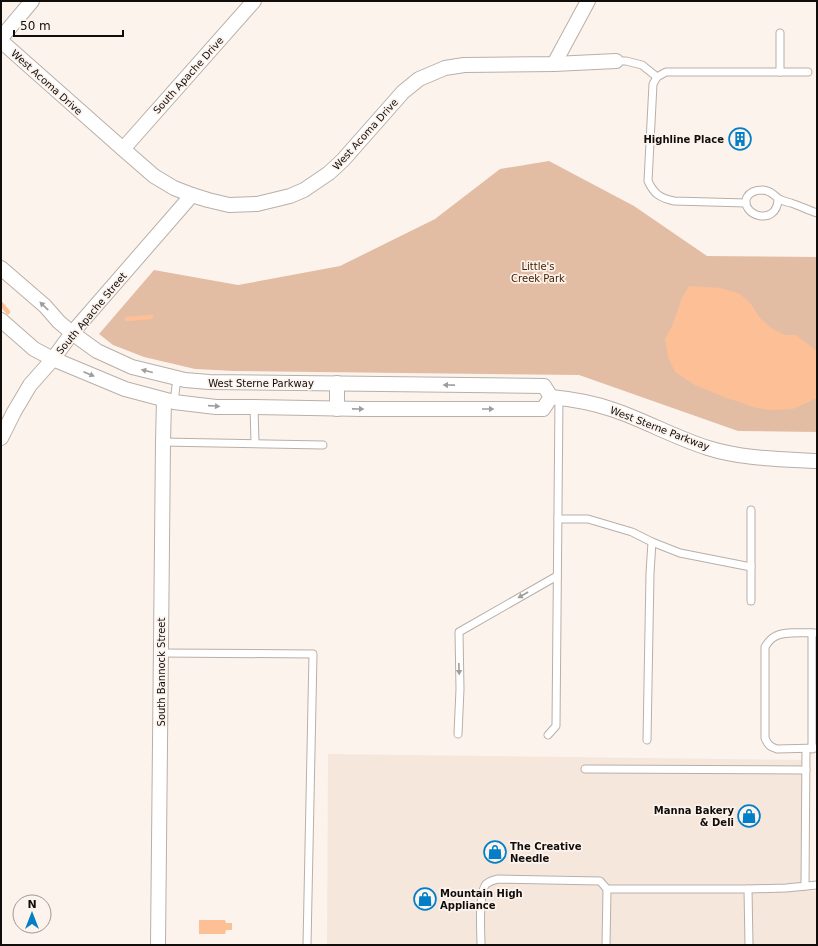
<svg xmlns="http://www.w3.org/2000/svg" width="818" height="946" viewBox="0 0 818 946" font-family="'DejaVu Sans',sans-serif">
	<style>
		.built { fill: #f6e7dc }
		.green { fill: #e2bda4 }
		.water { fill: #fdbf95 }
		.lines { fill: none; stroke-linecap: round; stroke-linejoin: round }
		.stream { stroke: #fdbf95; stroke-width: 4.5 }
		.service-casing { stroke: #b8afa9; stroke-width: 9 }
		.minor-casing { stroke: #b8afa9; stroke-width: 16 }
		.service { stroke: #fff; stroke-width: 7 }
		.minor { stroke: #fff; stroke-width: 14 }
		.oneway { fill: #9f9e9d }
		.labels { text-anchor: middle; stroke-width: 3.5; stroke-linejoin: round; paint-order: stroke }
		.street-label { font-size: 10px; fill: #100d0b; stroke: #fdf3ed }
		.poi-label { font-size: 10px; font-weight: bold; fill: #100d0b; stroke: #fdf3ed; text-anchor: end }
		.park-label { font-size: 10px; fill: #462000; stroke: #fdf3ed }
	</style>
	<rect width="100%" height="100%" fill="#fdf3ed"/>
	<polygon class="built" points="328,754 808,760 805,890 817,891 817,945 327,945"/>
	<polygon class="green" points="549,161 634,206 707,256 817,257 817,432 738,431 579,375 234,371 195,369 144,357 113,345 99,334 154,270 238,285 340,266 435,219 500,169"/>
	<g class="water">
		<polygon points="689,286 721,288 740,294 751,304 760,318 771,328 785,335 796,335 817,351 817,398 793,409 770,410 757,408 724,397 695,385 675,372 668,357 665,339 672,326 682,298"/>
		<polygon points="199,920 225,920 226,923 232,923 232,930 226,930 225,934 199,934"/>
	</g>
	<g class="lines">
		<g class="stream">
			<polyline points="1,304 8,312"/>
			<polyline points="127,319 151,317"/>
		</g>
		<g class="service-casing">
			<g id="service">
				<polyline points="780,33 780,72"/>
				<polyline points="616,61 626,61 642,65 657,77"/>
				<path d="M778,199C777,228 739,215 747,197C750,192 757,190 763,190C772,191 773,195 779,199C783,201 787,202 791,203C800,206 808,210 817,213"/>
				<path d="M746,203L674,201C660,198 654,194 648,181L653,84L657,77L666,72H808"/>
				<polyline points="174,402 177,378"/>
				<polyline points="254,407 255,443"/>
				<polyline points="163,442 323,445"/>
				<polyline points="558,519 588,519 632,532 652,542 650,573 647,740"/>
				<polyline points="652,542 680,553 751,567"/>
				<polyline points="751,601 751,510"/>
				<polyline points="812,633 812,749"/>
				<path d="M817,633C806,633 785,631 776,636C771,638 768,642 765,647V738C768,745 770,747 777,749L817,748"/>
				<polyline points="161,653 313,654 307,945"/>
				<polyline points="458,734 460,689 459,632 557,576"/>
				<polyline points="548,735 556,726 559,398"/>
				<polyline points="585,769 806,770"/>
				<polyline points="805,886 806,749"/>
				<polyline points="748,889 749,945"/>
				<path d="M481,945C481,932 478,894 486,884C490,881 493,880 498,879L600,881L607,889"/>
				<polyline points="606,945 607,889 748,889 786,888 817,885"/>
			</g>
		</g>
		<g class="minor-casing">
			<g id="minor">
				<polyline points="1,38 32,1"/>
				<polyline points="1,41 123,149 154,176 174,188 192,195 208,200 229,205 257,204 290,196 304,190 329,173 343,160 403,92 419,79 445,68 464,65 554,64 616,61"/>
				<polyline points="554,64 588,1"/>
				<polyline points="123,149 254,1"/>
				<polyline points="1,268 45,306 59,322 72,333 97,351 132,367 185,380 209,382 544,386 551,397"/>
				<polyline points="1,320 34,349 53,359 125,389 174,402 216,407 254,407 363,409 543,409 551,397"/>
				<polyline points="337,383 337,409"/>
				<path d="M551,397C572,399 594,403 614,410C646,421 676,438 708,448C743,459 780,459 817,461"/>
				<polyline points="1,438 14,412 30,385 53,359 72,333 192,195"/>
				<polyline points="158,945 163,442 164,400"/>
			</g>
		</g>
		<use href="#service" class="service"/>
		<use href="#minor" class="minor"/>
	</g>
	<defs><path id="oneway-solid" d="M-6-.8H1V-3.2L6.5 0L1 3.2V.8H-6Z"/></defs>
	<g class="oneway">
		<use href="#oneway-solid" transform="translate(44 306) rotate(-136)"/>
		<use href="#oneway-solid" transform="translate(147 371) rotate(-166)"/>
		<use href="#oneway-solid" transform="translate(89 374) rotate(23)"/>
		<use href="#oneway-solid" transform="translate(449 385) rotate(-179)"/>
		<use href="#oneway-solid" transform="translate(214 406) rotate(4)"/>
		<use href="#oneway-solid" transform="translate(358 409) rotate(1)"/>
		<use href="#oneway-solid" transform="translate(488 409)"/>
		<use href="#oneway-solid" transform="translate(523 595) rotate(150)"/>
		<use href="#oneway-solid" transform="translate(459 669) rotate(88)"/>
	</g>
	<defs>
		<g id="building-ring" transform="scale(1.15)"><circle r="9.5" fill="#fdf3ed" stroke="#027fc7" stroke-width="1.5"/><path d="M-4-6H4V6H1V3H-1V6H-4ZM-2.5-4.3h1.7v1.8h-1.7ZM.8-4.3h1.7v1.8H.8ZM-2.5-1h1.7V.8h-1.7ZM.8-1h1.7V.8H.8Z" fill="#027fc7"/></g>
		<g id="shop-ring" transform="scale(1.15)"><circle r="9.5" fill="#fdf3ed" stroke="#027fc7" stroke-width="1.5"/><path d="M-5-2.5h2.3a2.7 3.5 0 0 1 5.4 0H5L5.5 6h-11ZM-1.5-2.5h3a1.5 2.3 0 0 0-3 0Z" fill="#027fc7"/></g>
	</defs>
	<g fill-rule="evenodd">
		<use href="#building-ring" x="740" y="139"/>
		<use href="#shop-ring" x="749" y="816"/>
		<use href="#shop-ring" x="495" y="852"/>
		<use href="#shop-ring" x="425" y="899"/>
	</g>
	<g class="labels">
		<g class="street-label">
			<text transform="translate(188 75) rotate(-48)" y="4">South Apache Drive</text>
			<text transform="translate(47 82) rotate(42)" y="4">West Acoma Drive</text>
			<text transform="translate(365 134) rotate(-48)" y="4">West Acoma Drive</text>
			<text transform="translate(91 313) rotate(-50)" y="4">South Apache Street</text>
			<text x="261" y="387">West Sterne Parkway</text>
			<text transform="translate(660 428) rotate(21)" y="4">West Sterne Parkway</text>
			<text transform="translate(161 672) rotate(-90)" y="4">South Bannock Street</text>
		</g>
		<g class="poi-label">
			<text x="724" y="143">Highline Place</text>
			<text x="734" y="814">Manna Bakery<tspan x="734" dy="12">&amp; Deli</tspan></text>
			<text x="510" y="850" text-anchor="start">The Creative<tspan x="510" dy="12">Needle</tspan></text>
			<text x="440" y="897" text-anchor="start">Mountain High<tspan x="440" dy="12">Appliance</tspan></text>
		</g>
		<g class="park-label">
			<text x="538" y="270">Little's<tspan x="538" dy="12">Creek Park</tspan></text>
		</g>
	</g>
	<rect width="818" height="946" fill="none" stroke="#100d0b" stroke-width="4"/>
	<g transform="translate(32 914)"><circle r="19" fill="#fdf3ed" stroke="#9e9793"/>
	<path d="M0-3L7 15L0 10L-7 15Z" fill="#027fc7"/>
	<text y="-6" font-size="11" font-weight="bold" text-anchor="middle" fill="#100d0b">N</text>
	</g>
	<path d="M14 30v6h109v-6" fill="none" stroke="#100d0b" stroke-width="2"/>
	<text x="20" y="30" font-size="12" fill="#100d0b" stroke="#fdf3ed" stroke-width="3" paint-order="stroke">50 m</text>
</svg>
